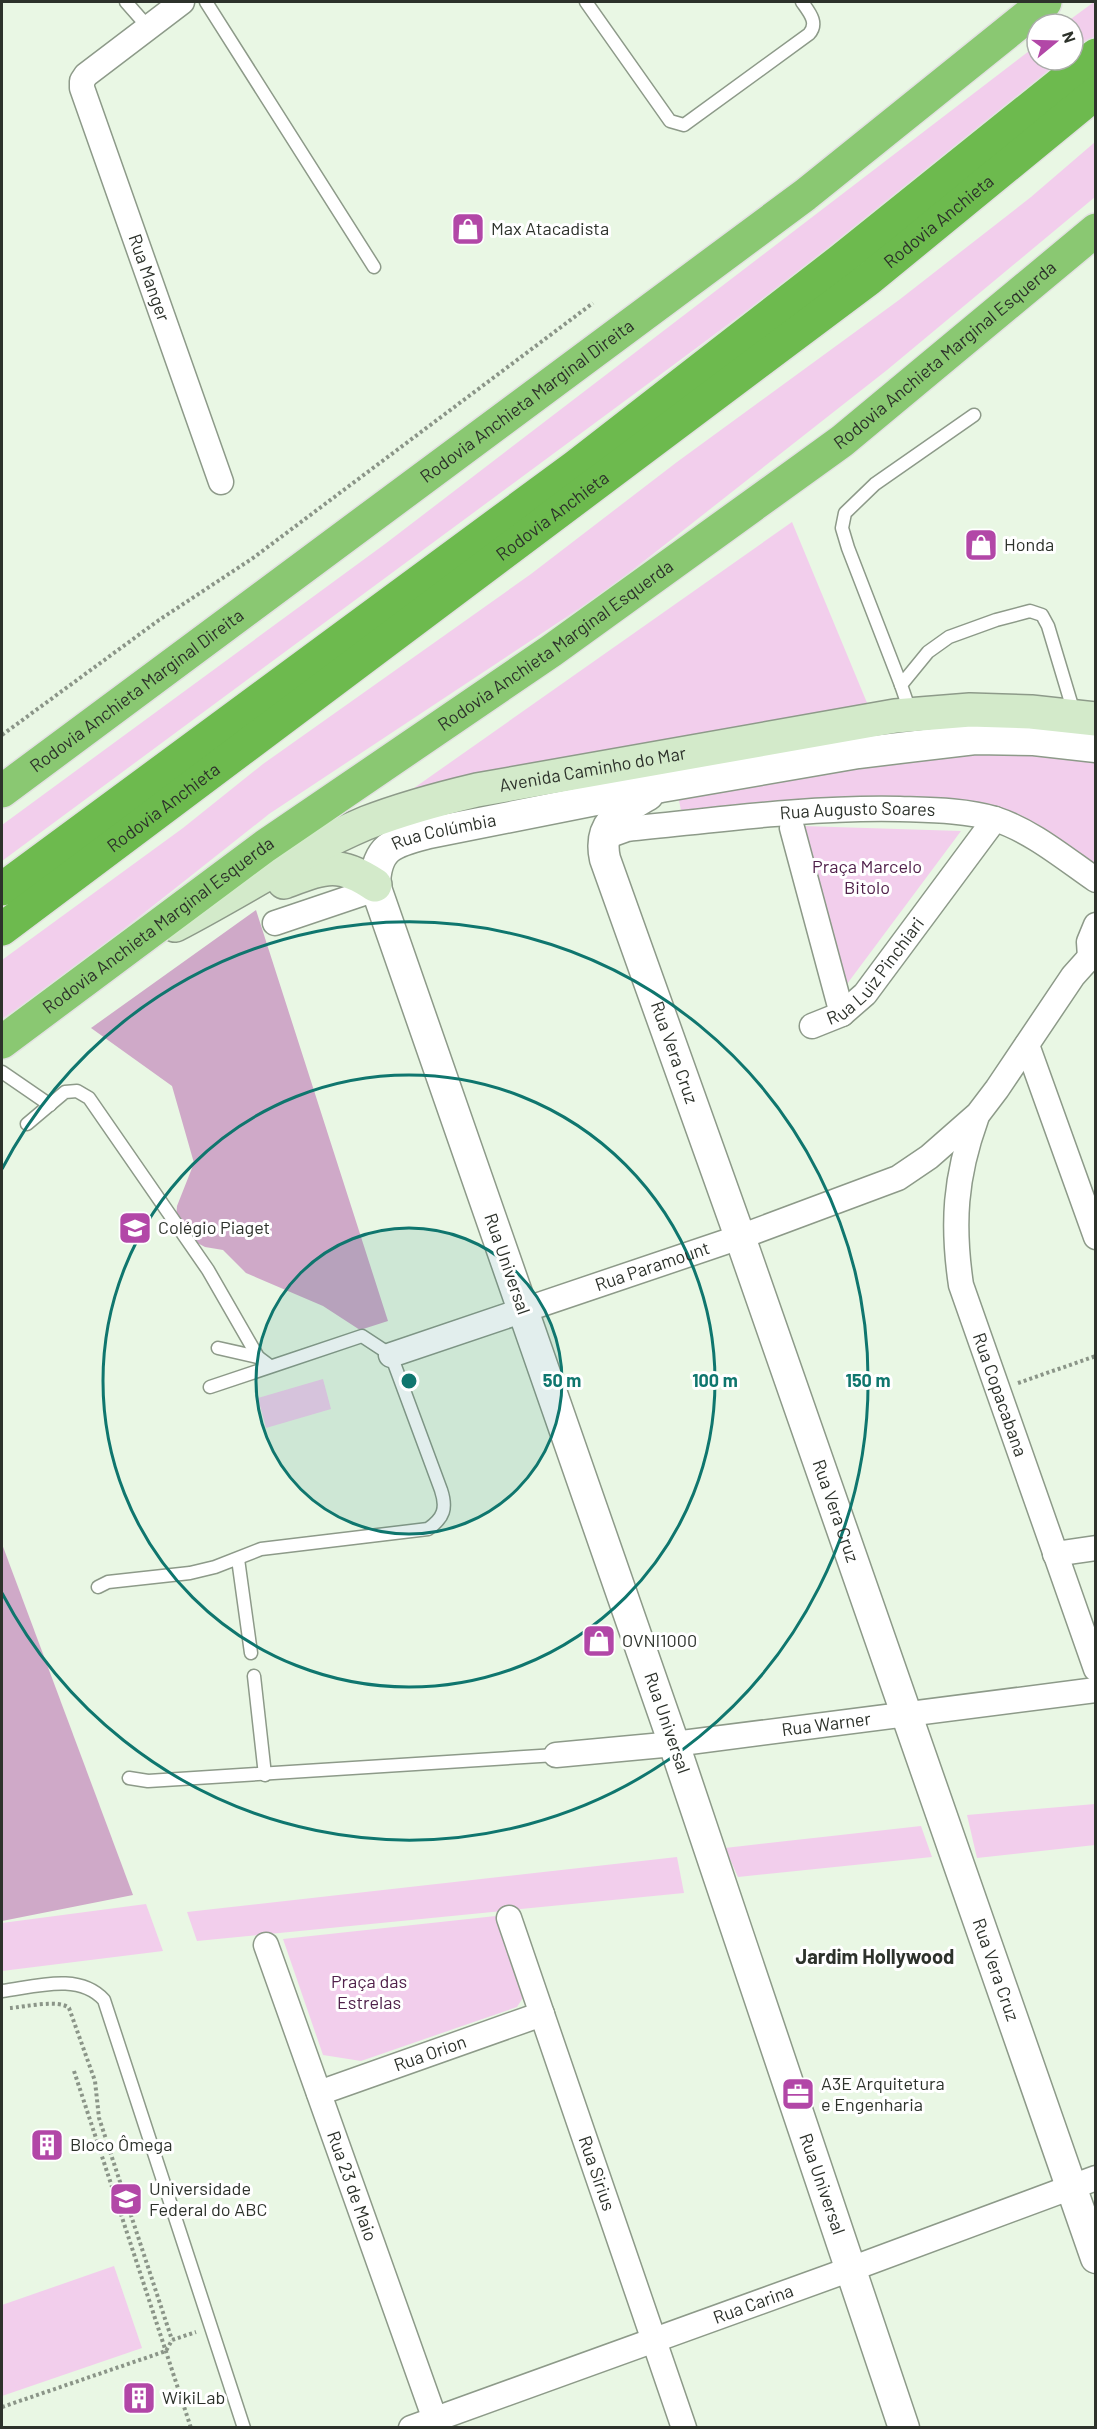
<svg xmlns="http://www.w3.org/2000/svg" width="1097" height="2429" viewBox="0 0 1097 2429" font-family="Barlow,sans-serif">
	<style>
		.green { fill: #f2ceec }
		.forest { fill: #cfa9c8 }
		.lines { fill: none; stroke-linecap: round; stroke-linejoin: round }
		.service-casing { stroke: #8d9a89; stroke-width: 15 }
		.minor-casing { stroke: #8d9a89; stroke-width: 27 }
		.tertiary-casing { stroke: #8d9a89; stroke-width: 33 }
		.secondary-casing { stroke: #8d9a89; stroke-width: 36 }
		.trunk-casing { stroke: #e2e2e1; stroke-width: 36 }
		.motorway-casing { stroke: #e2e2e1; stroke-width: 36 }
		.path { stroke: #8b9588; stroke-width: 4; stroke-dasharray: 3 3; stroke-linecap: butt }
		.service { stroke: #fff; stroke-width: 12 }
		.minor { stroke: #fff; stroke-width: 24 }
		.tertiary { stroke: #fff; stroke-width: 30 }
		.secondary { stroke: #d3eaca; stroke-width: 33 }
		.trunk { stroke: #8ac872; stroke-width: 33 }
		.motorway { stroke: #6dba4e; stroke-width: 33 }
		.ring { fill: none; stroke: #0f766e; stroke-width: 3 }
		.labels { text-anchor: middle; stroke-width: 6; stroke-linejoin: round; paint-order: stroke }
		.street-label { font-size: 18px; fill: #2d322b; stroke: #fff }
		.poi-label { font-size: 18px; fill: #2d322b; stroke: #fff; text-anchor: start }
		.park-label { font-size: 18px; fill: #50214b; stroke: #fff }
		.neighbourhood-label { font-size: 20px; font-weight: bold; fill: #2d322b; stroke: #fff }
		.centre { fill: #0f766e; stroke: #fff; stroke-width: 3 }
		.ring-label { font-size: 18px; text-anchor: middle; font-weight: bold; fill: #0f766e; stroke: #fff; stroke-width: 6; stroke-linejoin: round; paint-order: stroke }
	</style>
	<rect width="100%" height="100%" fill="#e9f7e4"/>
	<g class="green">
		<polygon points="1094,2 1095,2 1095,36 1073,55 1073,24 1064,24"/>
		<polygon points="1037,45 1037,60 1067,60 909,191 2,861 2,825 385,544"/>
		<polygon points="1095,142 1095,197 887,370 606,591 269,814 57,982 2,1019 2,960 183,828 263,764 531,574 677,462 899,300 1031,197"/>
		<polygon points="792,522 870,710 414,788"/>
		<polygon points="978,751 1073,754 1095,762 1095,874 1034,827 853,801 770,802 681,810 678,796"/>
		<polygon points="803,826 961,831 844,988"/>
		<polygon points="323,1379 331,1409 266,1428 258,1398"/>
		<polygon points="1095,1804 1095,1845 977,1858 967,1815"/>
		<polygon points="921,1826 932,1857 738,1877 725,1848"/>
		<polygon points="677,1857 684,1893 197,1941 187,1912"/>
		<polygon points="146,1904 163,1951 2,1971 2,1923"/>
		<polygon points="496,1916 524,1996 517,2007 361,2061 323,2055 283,1939"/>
		<polygon points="114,2266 142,2348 2,2396 2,2305"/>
	</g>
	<g class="forest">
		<polygon points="256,910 388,1321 360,1330 323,1306 246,1273 223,1250 205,1247 175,1231 177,1206 194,1163 172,1086 91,1028"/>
		<polygon points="2,1544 133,1895 2,1921"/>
	</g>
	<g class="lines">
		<g class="service-casing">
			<g id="service">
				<polyline points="126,2 148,27"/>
				<polyline points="206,2 374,267"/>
				<path d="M586,2L670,121L684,125L809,34C819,23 809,12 802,2"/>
				<polyline points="901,685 848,548 842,528 845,513 875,484 974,415"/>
				<polyline points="911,714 901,685 928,652 949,637 996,620 1030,611 1042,615 1048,626 1075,716"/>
				<polyline points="2,1072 50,1105"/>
				<polyline points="27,1124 65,1092 77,1091 89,1098 208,1270 258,1357 270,1366"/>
				<polyline points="218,1348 258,1357"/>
				<polyline points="238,1559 251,1653"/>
				<path d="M98,1587L108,1582L190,1573L215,1567L261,1549L428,1529C444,1518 447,1508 441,1490L391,1355L362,1336L210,1387"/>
				<polyline points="254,1676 265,1775"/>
				<polyline points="129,1778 148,1781 556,1755"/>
				<path d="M2,1991C34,1987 79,1972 104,2000L244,2428"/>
			</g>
		</g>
		<g class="minor-casing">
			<g id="minor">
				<path id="s1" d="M182,2L86,75L82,81V88L221,482"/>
				<polyline points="792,828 842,1014"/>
				<path id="s2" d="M602,838L627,829C718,820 808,807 900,809C931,810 965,810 995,819C1032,831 1064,858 1096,880"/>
				<polyline points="275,923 376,889"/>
				<polyline points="1090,957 1089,942 1096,925"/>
				<path id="s3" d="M812,1026L842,1014L865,994L995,819"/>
				<polyline points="1027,1045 1096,1237"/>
				<path id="s4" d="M976,1119C955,1177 952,1224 961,1285L1096,1669"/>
				<path id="s5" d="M391,1355L740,1237L898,1178L929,1157L978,1114L997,1089L1073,976L1090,957L1096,955"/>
				<polyline points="1055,1554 1096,1548"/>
				<path id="s6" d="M556,1755L674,1744L1096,1690"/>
				<path id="s7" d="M509,1918L684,2428"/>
				<path id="s8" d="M266,1945L438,2428"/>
				<path id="s9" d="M319,2093L542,2014"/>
				<path id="s10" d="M411,2428L851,2269L1096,2178"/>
			</g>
		</g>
		<g class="tertiary-casing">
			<g id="tertiary">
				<path id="s11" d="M648,795C621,811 597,823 605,859L740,1237L1096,2258"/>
				<path id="s12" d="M904,2428L674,1744L375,885C376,845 395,842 429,833L661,787L858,753L975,739L1034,740L1096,747"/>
			</g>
		</g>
		<g class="secondary-casing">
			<g id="secondary">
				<path d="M284,882C324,867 338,860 375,885"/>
				<path id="s13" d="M175,925C239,892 300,851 366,823C402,809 439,799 477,790L895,716L970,710L1031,712L1096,719"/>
			</g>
		</g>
		<g class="trunk-casing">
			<g id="trunk">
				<path id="s14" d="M2,791L805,195L1045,2"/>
				<path id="s15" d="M2,1042L265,846L551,651L842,441L1096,230"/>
			</g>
		</g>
		<g class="motorway-casing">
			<g id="motorway">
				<polyline points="2,889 576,466 841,260 1096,55"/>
				<path id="s16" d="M2,929L869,279L1096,93"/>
			</g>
		</g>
		<g class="path">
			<polyline points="2,735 159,620 253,558 593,303"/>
			<polyline points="1018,1383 1096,1356"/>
			<path d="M10,2008C24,2007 59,1999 69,2008L95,2081L99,2118L172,2340"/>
			<polyline points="74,2071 191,2428"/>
			<polyline points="2,2407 166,2351 172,2340 196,2332"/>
		</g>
		<use href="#service" class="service"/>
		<use href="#minor" class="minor"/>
		<use href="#tertiary" class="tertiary"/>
		<use href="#secondary" class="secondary"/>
		<use href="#trunk" class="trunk"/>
		<use href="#motorway" class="motorway"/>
	</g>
	<circle cx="409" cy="1381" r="153" fill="#0f766e" fill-opacity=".12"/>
	<g class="ring">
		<circle cx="409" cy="1381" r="153"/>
		<circle cx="409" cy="1381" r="306"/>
		<path d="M2 1169A459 459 0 1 1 2 1593"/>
	</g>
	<defs>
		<g id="shop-square" transform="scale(1.725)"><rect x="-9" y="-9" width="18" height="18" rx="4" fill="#b247a7" stroke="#fff"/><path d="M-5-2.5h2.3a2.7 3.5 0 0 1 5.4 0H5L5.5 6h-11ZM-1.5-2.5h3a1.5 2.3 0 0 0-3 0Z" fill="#fff"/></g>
		<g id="school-square" transform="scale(1.725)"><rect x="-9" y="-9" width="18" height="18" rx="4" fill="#b247a7" stroke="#fff"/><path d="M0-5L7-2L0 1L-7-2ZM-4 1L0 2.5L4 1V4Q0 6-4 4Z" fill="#fff"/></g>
		<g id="office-square" transform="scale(1.725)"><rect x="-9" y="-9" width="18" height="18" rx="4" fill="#b247a7" stroke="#fff"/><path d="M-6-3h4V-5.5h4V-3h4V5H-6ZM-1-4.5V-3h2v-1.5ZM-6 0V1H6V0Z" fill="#fff"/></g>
		<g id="building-square" transform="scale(1.725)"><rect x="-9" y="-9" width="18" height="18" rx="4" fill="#b247a7" stroke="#fff"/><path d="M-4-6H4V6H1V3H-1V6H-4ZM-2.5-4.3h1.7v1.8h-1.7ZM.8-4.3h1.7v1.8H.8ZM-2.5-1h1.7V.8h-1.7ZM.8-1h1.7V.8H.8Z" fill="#fff"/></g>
		<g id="university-square" transform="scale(1.725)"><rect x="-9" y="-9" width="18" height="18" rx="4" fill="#b247a7" stroke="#fff"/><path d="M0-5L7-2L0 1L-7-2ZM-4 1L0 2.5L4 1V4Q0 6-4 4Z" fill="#fff"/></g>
	</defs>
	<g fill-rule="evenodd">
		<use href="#shop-square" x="468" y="229"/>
		<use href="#shop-square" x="981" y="545"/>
		<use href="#school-square" x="135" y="1228"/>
		<use href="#shop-square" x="599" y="1641"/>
		<use href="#office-square" x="798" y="2094"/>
		<use href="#building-square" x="47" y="2145"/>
		<use href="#university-square" x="126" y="2199"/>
		<use href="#building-square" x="139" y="2398"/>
	</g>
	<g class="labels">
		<g class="street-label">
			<text dy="6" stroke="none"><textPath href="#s16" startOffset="1174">Rodovia Anchieta</textPath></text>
			<text dy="6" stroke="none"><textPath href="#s1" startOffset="336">Rua Manger</textPath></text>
			<text dy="6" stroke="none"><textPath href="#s15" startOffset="1167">Rodovia Anchieta Marginal Esquerda</textPath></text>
			<text dy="6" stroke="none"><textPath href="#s14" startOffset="654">Rodovia Anchieta Marginal Direita</textPath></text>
			<text dy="6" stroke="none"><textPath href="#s16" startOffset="688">Rodovia Anchieta</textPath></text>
			<text dy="6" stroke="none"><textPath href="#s15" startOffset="681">Rodovia Anchieta Marginal Esquerda</textPath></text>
			<text dy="6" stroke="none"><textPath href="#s14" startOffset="168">Rodovia Anchieta Marginal Direita</textPath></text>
			<text dy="6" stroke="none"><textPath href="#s13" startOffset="450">Avenida Caminho do Mar</textPath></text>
			<text dy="6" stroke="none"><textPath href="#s16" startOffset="202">Rodovia Anchieta</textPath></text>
			<text dy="6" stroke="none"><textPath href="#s2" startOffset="258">Rua Augusto Soares</textPath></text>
			<text dy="6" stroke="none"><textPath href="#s12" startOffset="1730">Rua Colúmbia</textPath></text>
			<text dy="6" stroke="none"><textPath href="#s15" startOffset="195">Rodovia Anchieta Marginal Esquerda</textPath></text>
			<text dy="6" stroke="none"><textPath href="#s3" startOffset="86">Rua Luiz Pinchiari</textPath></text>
			<text dy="6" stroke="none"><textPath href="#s11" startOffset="290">Rua Vera Cruz</textPath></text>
			<text transform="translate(507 1264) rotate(71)" y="6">Rua Universal</text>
			<text dy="6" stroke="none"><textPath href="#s5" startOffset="276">Rua Paramount</textPath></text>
			<text dy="6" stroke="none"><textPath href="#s4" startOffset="285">Rua Copacabana</textPath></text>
			<text dy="6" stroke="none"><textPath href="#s11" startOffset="776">Rua Vera Cruz</textPath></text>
			<text transform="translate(667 1723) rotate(71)" y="6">Rua Universal</text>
			<text dy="6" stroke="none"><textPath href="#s6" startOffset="272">Rua Warner</textPath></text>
			<text dy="6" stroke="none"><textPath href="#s11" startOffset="1262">Rua Vera Cruz</textPath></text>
			<text dy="6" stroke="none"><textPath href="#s9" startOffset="118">Rua Orion</textPath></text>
			<text dy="6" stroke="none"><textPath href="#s7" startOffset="270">Rua Sirius</textPath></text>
			<text transform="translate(822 2184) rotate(71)" y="6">Rua Universal</text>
			<text dy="6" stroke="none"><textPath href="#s8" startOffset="256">Rua 23 de Maio</textPath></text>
			<text dy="6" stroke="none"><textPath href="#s10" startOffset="364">Rua Carina</textPath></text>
		</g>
		<g class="poi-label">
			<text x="491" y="235">Max Atacadista</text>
			<text x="1004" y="551">Honda</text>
			<text x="158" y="1234">Colégio Piaget</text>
			<text x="622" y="1647">OVNI1000</text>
			<text x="821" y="2090">A3E Arquitetura<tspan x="821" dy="21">e Engenharia</tspan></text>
			<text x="70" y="2151">Bloco Ômega</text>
			<text x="149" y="2195">Universidade<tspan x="149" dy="21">Federal do ABC</tspan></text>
			<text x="162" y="2404">WikiLab</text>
		</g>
		<g class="park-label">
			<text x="867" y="873">Praça Marcelo<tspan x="867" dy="21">Bitolo</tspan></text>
			<text x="369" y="1988">Praça das<tspan x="369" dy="21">Estrelas</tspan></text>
		</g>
		<g class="neighbourhood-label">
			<text x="875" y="1964">Jardim Hollywood</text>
		</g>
	</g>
	<circle cx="409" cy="1381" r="9" class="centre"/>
	<g class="ring-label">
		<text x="562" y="1387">50 m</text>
		<text x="715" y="1387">100 m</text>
		<text x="868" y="1387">150 m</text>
	</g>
	<rect width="1097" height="2429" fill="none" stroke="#2d322b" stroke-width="6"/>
	<g transform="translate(1055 42) rotate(71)"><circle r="28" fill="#ffffff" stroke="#abadaa" stroke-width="1.5"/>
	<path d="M0-4.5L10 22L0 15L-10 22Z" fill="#b247a7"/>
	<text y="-9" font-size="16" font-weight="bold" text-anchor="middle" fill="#2d322b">N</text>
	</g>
</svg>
